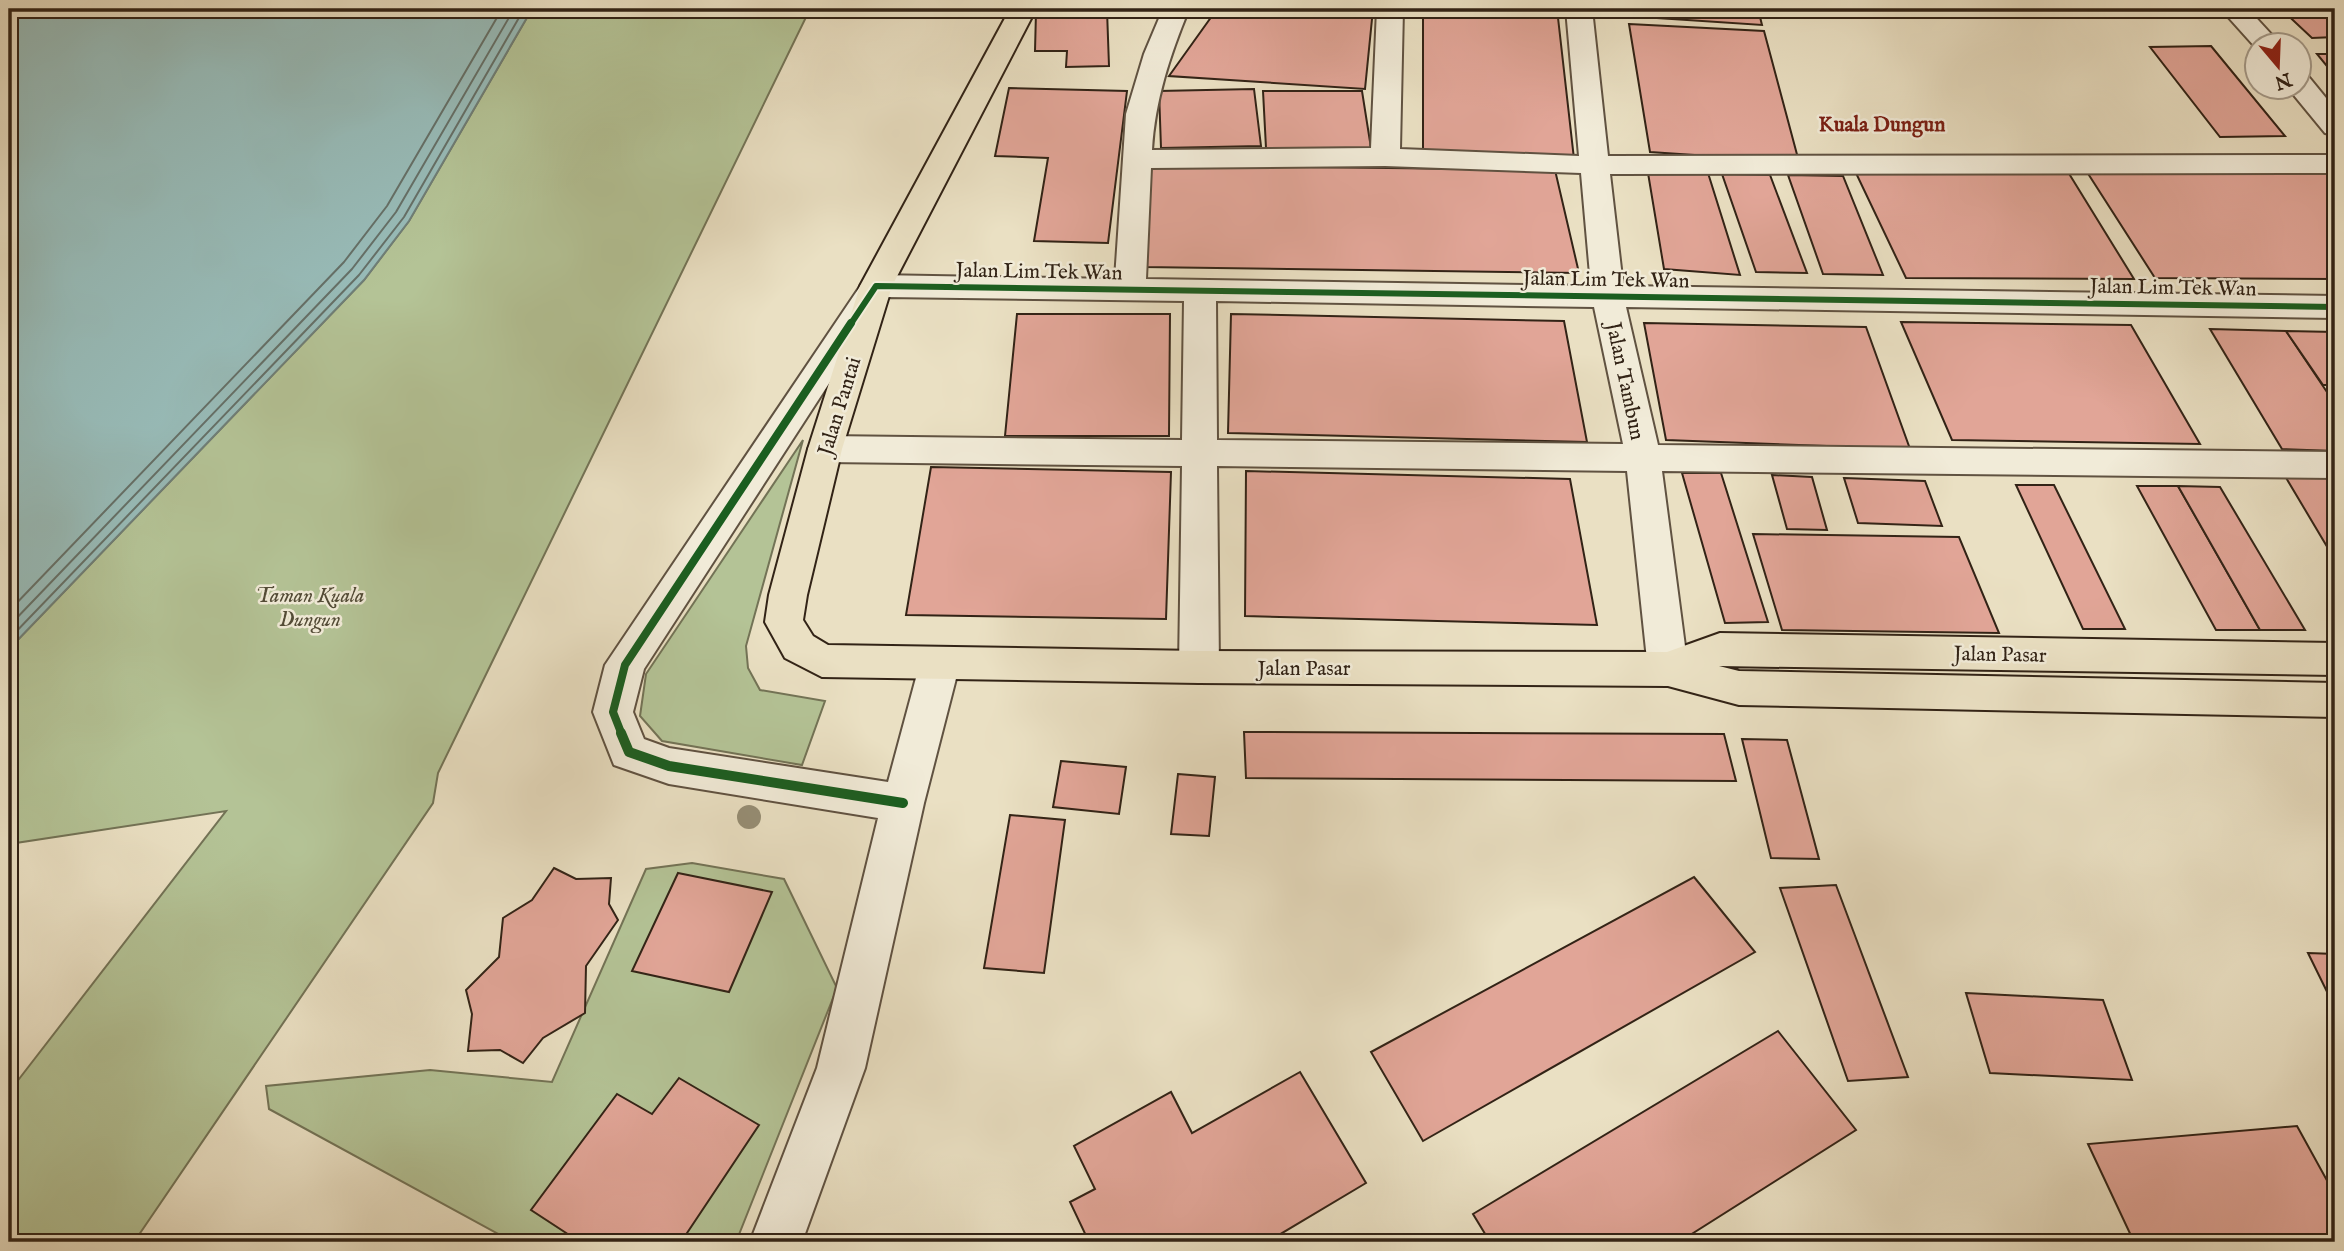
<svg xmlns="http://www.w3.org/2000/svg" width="2344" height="1251" viewBox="0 0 2344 1251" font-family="'IM FELL English',serif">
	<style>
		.green { fill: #b4c396; stroke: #737356; stroke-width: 2 }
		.water { fill: #98bcb9; stroke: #6f7f78; stroke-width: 2 }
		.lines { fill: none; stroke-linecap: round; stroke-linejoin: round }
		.shore { stroke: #657068; stroke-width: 2 }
		.building { fill: #e1a597; stroke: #322316; stroke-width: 2 }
		.minor-casing { stroke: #605241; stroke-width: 4 }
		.major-casing { stroke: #322316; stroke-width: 4 }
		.minor { fill: #f1ebd8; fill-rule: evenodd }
		.major { fill: #eae0c3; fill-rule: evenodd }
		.cycleway-far2-casing { stroke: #f1ebd8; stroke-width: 10 }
		.cycleway-far1-casing { stroke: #f1ebd8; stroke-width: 12 }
		.cycleway-casing { stroke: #f1ebd8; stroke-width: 15 }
		.cycleway-far2 { stroke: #1b5e20; stroke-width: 6 }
		.cycleway-far1 { stroke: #1b5e20; stroke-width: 8 }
		.cycleway { stroke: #1b5e20; stroke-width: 10 }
		.tree { fill: #968e75 }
		.labels { text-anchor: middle; stroke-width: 5; stroke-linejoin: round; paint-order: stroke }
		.far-quarter-label { font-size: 21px; font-weight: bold; fill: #7a1f14; stroke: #f1ebd8 }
		.street-label { font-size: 21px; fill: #322316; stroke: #f1ebd8 }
		.park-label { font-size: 21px; font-style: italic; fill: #524b36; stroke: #f1ebd8 }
	</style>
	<rect width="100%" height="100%" fill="#eae0c3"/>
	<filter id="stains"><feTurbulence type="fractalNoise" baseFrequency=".00286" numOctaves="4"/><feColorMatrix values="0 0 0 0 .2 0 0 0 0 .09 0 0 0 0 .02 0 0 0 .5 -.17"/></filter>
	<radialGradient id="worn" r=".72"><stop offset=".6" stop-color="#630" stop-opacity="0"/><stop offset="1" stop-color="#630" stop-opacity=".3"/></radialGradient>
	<g class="green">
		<polygon points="532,9 810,9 438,773 433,803 134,1242 9,1242 9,1092 226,811 9,844 9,649 364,280 409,221"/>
		<polygon points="803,440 746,646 748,668 760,690 825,701 802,765 662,741 640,716 646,674"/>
		<polygon points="692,863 784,879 837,988 736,1242 513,1242 269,1109 266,1086 430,1070 552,1082 646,869"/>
	</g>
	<polygon class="water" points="9,9 532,9 409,221 364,280 9,649"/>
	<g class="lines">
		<g class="shore">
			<polyline points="9,611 344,262 387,206 502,9"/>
			<polyline points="9,626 352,269 396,212 514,9"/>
			<polyline points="9,639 359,275 404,217 524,9"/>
		</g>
	</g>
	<g class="building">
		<polygon points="1217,9 1373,9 1365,89 1169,76"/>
		<polygon points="1423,9 1557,9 1574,159 1423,150"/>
		<polygon points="1626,9 1758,9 1762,25 1627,16"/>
		<polygon points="2016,9 2092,9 2096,15 2018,12"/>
		<polygon points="2281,9 2335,9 2335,37 2312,38"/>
		<polygon points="1107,10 1109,66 1066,67 1067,51 1035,51 1036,12"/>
		<polygon points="1629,24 1764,31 1799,162 1650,152"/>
		<polygon points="2211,46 2285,136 2220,137 2150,47"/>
		<polygon points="2317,54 2335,54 2335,76"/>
		<polygon points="1009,88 1127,91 1108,243 1034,241 1048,158 995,156"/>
		<polygon points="1254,89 1261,146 1161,148 1159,91"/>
		<polygon points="1263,91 1362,91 1371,148 1266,148"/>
		<polygon points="1149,165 1555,170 1579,273 1143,267"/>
		<polygon points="1855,171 2068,172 2134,279 1906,278"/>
		<polygon points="2087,172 2335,172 2335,279 2155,278"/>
		<polygon points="1648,173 1708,173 1740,275 1664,269"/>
		<polygon points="1722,174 1770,175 1807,273 1756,272"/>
		<polygon points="1788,175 1843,176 1883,275 1823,274"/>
		<polygon points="1017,314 1170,314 1169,436 1005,436"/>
		<polygon points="1231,314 1564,321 1587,442 1228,433"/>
		<polygon points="1901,322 2131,325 2200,444 1952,440"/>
		<polygon points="1644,323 1866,327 1910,449 1666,440"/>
		<polygon points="2210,329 2286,331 2335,404 2335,451 2282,449"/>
		<polygon points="2286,331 2335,332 2335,385 2323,385"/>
		<polygon points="931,467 1171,472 1166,619 906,615"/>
		<polygon points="1246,471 1570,479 1597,625 1245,616"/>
		<polygon points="2282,471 2335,472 2335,560"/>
		<polygon points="1682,473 1721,473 1768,622 1725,623"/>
		<polygon points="1772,475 1812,477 1827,530 1787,529"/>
		<polygon points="1844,478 1925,481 1942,526 1858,523"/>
		<polygon points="2016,485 2054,485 2125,629 2083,629"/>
		<polygon points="2137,486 2178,486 2260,630 2216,630"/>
		<polygon points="2178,486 2220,487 2305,630 2260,630"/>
		<polygon points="1753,534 1959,537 1999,633 1782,630"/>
		<polygon points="1244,732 1724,734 1736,781 1246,778"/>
		<polygon points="1742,739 1787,740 1819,859 1771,858"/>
		<polygon points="1061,761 1126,767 1119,814 1053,807"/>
		<polygon points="1178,774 1215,777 1209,836 1171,834"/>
		<polygon points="1010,815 1065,820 1044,973 984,968"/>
		<polygon points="554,868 576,879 611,878 609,904 618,920 586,966 585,1013 543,1038 523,1063 500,1050 468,1051 472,1014 466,990 499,957 503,918 532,900"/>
		<polygon points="678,873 772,892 729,992 632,971"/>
		<polygon points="1694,877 1755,952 1423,1141 1371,1052"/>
		<polygon points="1836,885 1908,1077 1848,1081 1780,888"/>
		<polygon points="2308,953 2335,954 2335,1008"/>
		<polygon points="1966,993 2103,1000 2132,1080 1990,1073"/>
		<polygon points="1778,1031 1856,1130 1679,1242 1490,1242 1473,1214"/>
		<polygon points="1300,1072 1366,1183 1267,1242 1089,1242 1070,1202 1095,1189 1074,1146 1171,1092 1192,1133"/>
		<polygon points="679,1078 759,1125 681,1242 580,1242 531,1210 617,1094 652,1114"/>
		<polygon points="2297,1126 2335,1195 2335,1236 2268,1242 2134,1242 2088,1144"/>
	</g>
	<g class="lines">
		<g class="minor-casing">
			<g id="minor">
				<path d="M1163,9H1189C1170,55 1155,100 1152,150L1371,148L1377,9H1403L1400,149L1579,156L1566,9H1592L1608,156L2335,155V173L1610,174L1623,286L2335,296V318L1626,307L1658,445L2335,452V478L1662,471L1688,669L1682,681L1668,686L1654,681L1648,669L1627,471L1217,466L1219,667L1213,679L1199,683L1185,679L1179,667L1182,466L825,462L813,458L808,449L813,440L825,436L1182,440L1184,301L885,297L644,669L633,712L644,739L669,748L888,782L920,663L926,651L940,647L954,651L960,663L924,803L865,1068L802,1242H750L817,1068L878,818L669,784L614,765L593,712L605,665L865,279L876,275L1115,279L1126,114L1144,54ZM1385,166L1581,173L1591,286L1146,279L1151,168ZM1216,301L1594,307L1623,444L1217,440Z"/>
				<polygon points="2221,9 2248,9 2282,46 2256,46 2256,48"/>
				<polygon points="2298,74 2308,76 2335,109 2335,135 2325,133 2288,88 2298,88"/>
			</g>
		</g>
		<g class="major-casing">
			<polygon id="major" points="1010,9 1036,9 892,286 842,449 807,595 803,620 813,636 828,645 1199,651 1667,652 1720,633 2335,643 2335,675 1719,666 1739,671 2335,683 2335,717 1739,705 1668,686 1199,683 822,677 785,658 765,622 769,595 808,449 860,286"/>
		</g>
		<use href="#minor" class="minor"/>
		<use href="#major" class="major"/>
		<g class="cycleway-far2-casing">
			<polyline id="cycleway-far2" points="850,325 876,286 2335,307"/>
		</g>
		<g class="cycleway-far1-casing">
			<polyline id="cycleway-far1" points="622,735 613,712 625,665 851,323"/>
		</g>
		<g class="cycleway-casing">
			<polyline id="cycleway" points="621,733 629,752 669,766 903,803"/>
		</g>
		<use href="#cycleway-far2" class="cycleway-far2"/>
		<use href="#cycleway-far1" class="cycleway-far1"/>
		<use href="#cycleway" class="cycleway"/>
	</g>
	<circle class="tree" cx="749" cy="817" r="12"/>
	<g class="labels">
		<g class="far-quarter-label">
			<text x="1882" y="131">Kuala Dungun</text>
		</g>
		<g class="street-label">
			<text transform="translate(1039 271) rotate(1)" y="7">Jalan Lim Tek Wan</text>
			<text transform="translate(1606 279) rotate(1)" y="7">Jalan Lim Tek Wan</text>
			<text transform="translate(2173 287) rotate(1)" y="7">Jalan Lim Tek Wan</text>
			<text transform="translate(1626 381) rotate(78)" y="7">Jalan Tambun</text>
			<text transform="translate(839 406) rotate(-73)" y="7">Jalan Pantai</text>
			<text transform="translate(2000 654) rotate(1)" y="7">Jalan Pasar</text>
			<text x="1304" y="675">Jalan Pasar</text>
		</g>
		<g class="park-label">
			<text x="310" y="602">Taman Kuala<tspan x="310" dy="24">Dungun</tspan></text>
		</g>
	</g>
	<rect width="2344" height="1251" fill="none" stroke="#eae0c3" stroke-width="35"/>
	<rect x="10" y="10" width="2323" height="1230" fill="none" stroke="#322316" stroke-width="3.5"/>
	<rect x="18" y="18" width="2309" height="1216" fill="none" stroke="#322316" stroke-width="2"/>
	<g transform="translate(2278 66) rotate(161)"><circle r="33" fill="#f1ebd8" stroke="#a59b8a" stroke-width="2"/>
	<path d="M0-5L12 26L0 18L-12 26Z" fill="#8f2418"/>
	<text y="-10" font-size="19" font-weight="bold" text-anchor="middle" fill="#322316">N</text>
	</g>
	<rect width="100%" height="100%" filter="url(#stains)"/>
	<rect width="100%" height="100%" fill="url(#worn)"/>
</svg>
